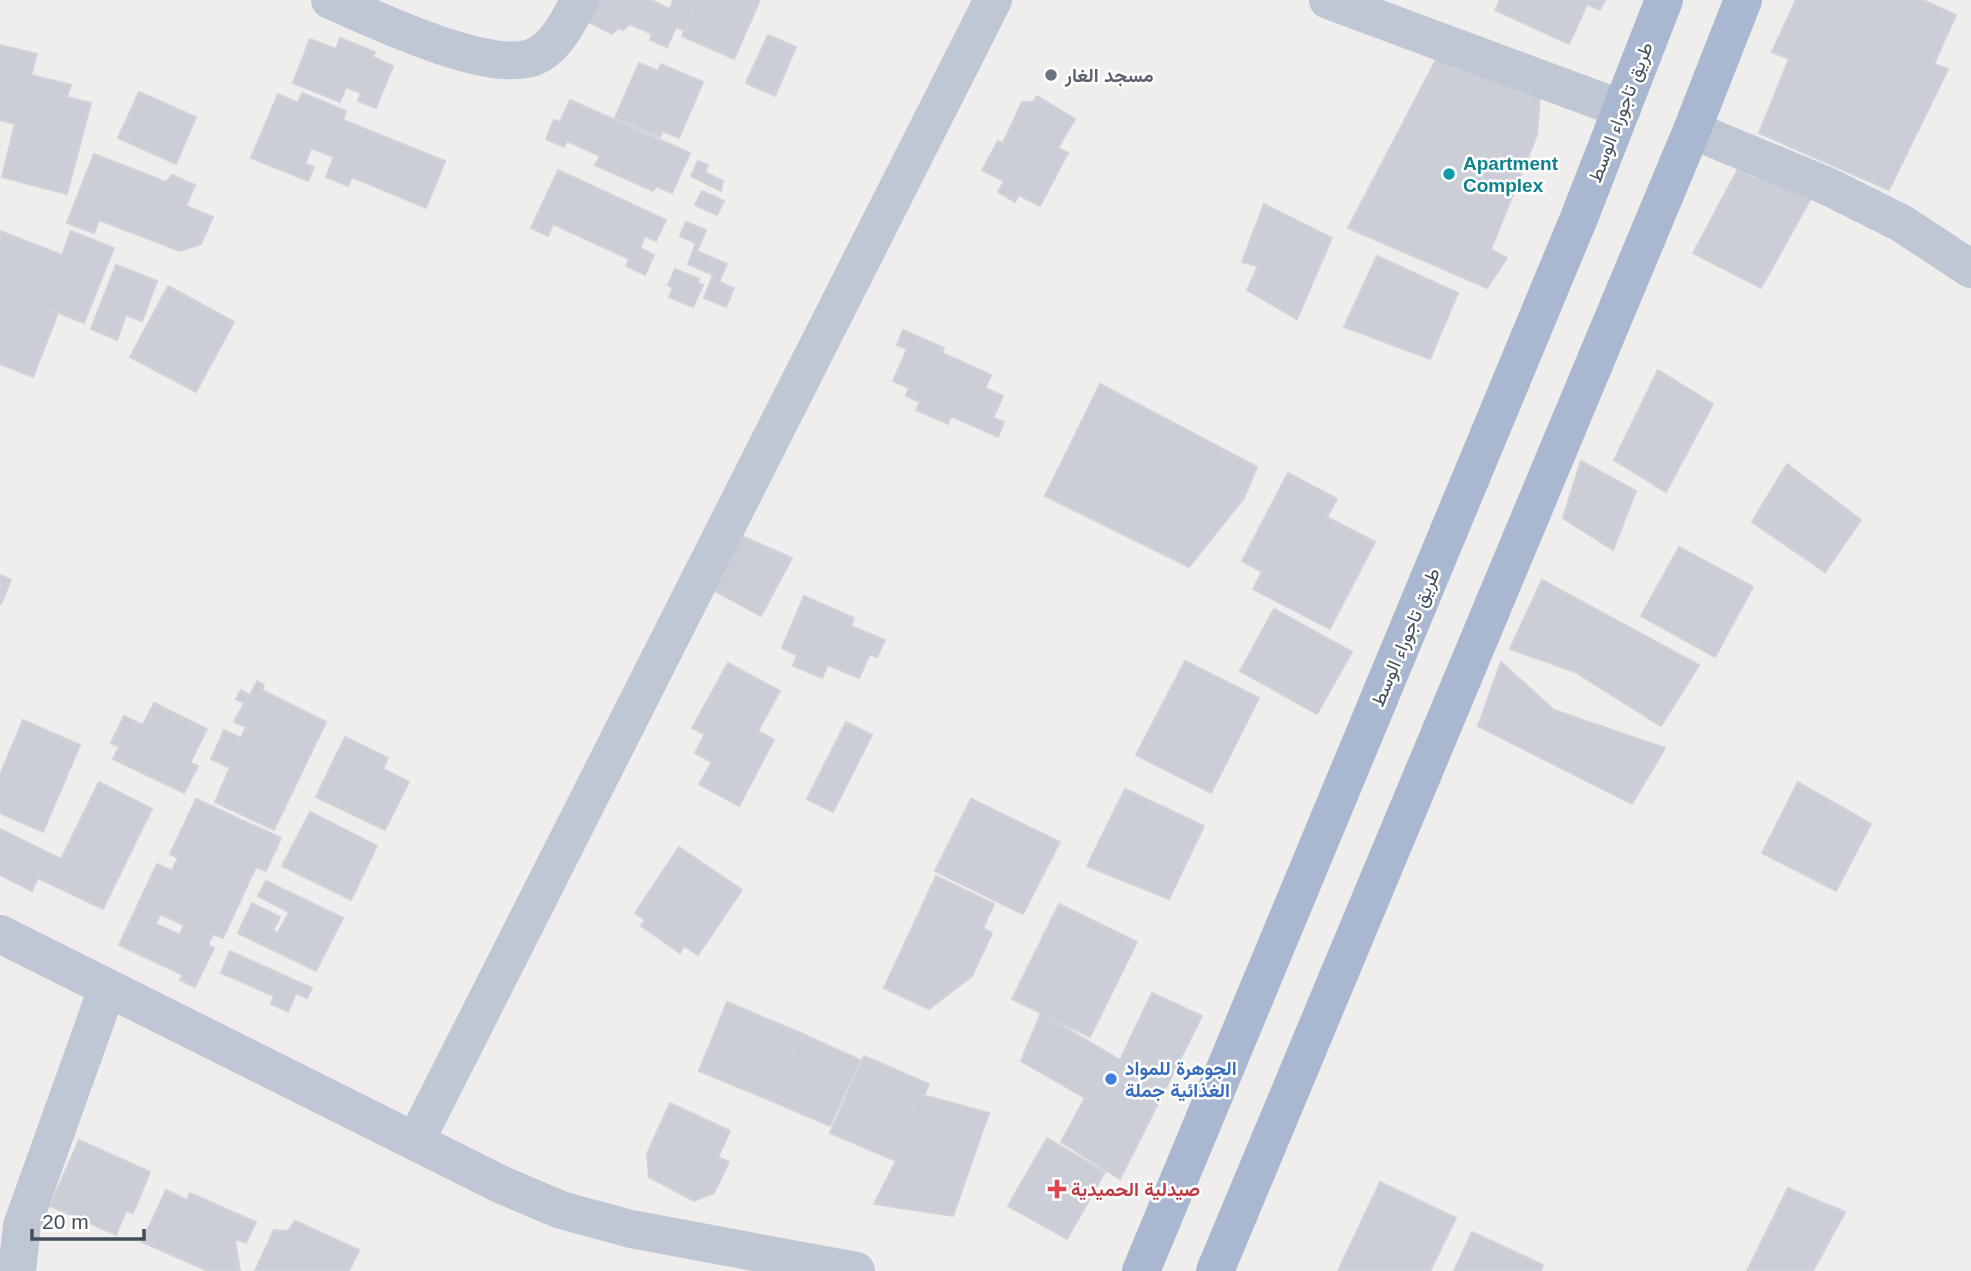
<svg xmlns="http://www.w3.org/2000/svg" width="1971" height="1271" viewBox="0 0 1971 1271" font-family="Arial,Vazirmatn,sans-serif">
	<style>
		.building { fill: #cbced6; stroke: #d0d2da; stroke-width: 2; fill-rule: evenodd }
		.lines { fill: none; stroke-linecap: round; stroke-linejoin: round }
		.minor { stroke: #bfc7d4; stroke-width: 38 }
		.major { stroke: #a9b8d0; stroke-width: 38 }
		.worship-dot { fill: #6b7280; stroke: #fff; stroke-width: 2.5 }
		.culture-dot { fill: #0f9aa8; stroke: #fff; stroke-width: 2.5 }
		.shop-dot { fill: #3f7fe0; stroke: #fff; stroke-width: 2.5 }
		.health-dot { fill: #e0444e; stroke: #fff; stroke-width: 2.5 }
		.labels { text-anchor: middle; stroke-width: 5; stroke-linejoin: round; paint-order: stroke }
		.worship-label { font-size: 19px; font-weight: bold; fill: #5b616d; stroke: #fff; text-anchor: start }
		.street-label { font-size: 19px; fill: #434e5d; stroke: #fff }
		.culture-label { font-size: 19px; font-weight: bold; fill: #0d838f; stroke: #fff; text-anchor: start }
		.shop-label { font-size: 19px; font-weight: bold; fill: #366cbe; stroke: #fff; text-anchor: start }
		.health-label { font-size: 19px; font-weight: bold; fill: #be3a42; stroke: #fff; text-anchor: start }
	</style>
	<rect width="100%" height="100%" fill="#f0eded"/>
	<g class="building">
		<polygon points="593,0 651,0 670,9 673,0 697,0 685,31 676,27 667,47 650,40 652,34 630,24 623,30 618,28 612,34 583,19"/>
		<polygon points="698,0 760,0 734,59 682,36"/>
		<polygon points="1500,0 1605,0 1600,10 1587,4 1569,44 1495,10"/>
		<polygon points="1796,0 1923,0 1956,15 1934,64 1948,69 1889,190 1759,133 1789,59 1772,52"/>
		<polygon points="768,35 796,47 775,96 746,83"/>
		<polygon points="340,38 375,52 373,57 393,66 376,108 358,101 361,93 346,87 340,102 293,83 310,39 336,49"/>
		<polygon points="0,45 37,54 31,75 71,85 67,97 91,103 67,194 2,177 15,124 0,120"/>
		<polygon points="1437,58 1540,95 1537,135 1491,249 1507,258 1487,288 1348,228"/>
		<polygon points="639,63 658,71 661,64 703,82 679,138 663,131 660,137 615,118"/>
		<polygon points="139,92 196,117 176,164 118,138"/>
		<polygon points="302,93 346,111 343,120 445,161 426,208 352,177 348,186 326,177 334,157 311,148 305,164 314,167 308,181 251,158 278,94 298,103"/>
		<polygon points="1037,96 1075,119 1058,148 1068,153 1040,206 1019,195 1015,202 998,192 1004,181 982,170 998,141 1003,143 1022,102 1033,102"/>
		<polygon points="570,100 690,153 672,193 656,186 653,191 595,165 600,156 567,141 564,147 546,139 554,120 560,122"/>
		<polygon points="94,154 166,182 172,175 195,185 186,206 213,217 201,244 180,251 99,220 94,233 67,223"/>
		<polygon points="698,161 708,165 705,172 723,181 721,191 691,176"/>
		<polygon points="1738,169 1754,178 1759,175 1778,178 1810,200 1761,288 1693,253"/>
		<polygon points="558,170 666,220 656,241 645,236 640,248 654,255 645,275 626,266 629,259 553,224 548,236 531,228"/>
		<polygon points="702,191 724,201 717,215 695,205"/>
		<polygon points="1264,204 1332,238 1297,319 1247,290 1258,266 1242,262"/>
		<polygon points="686,222 706,230 697,251 727,264 719,282 734,288 726,307 704,298 713,275 688,264 696,243 680,236"/>
		<polygon points="0,231 62,255 71,231 114,248 84,323 0,290"/>
		<polygon points="1377,256 1458,293 1430,359 1344,327"/>
		<polygon points="116,265 157,281 142,321 126,315 117,340 91,329"/>
		<polygon points="675,269 699,279 697,282 703,285 693,307 669,297 673,288 668,285"/>
		<polygon points="168,286 234,322 196,392 130,357"/>
		<polygon points="0,290 58,313 33,377 0,364"/>
		<polygon points="903,330 944,348 942,353 991,375 985,388 1003,396 993,418 1004,422 998,437 951,416 948,424 916,410 920,402 906,396 909,388 893,381 907,349 897,345"/>
		<polygon points="1658,370 1713,404 1666,492 1614,460"/>
		<polygon points="1100,384 1257,467 1244,498 1189,567 1045,496"/>
		<polygon points="1581,461 1636,491 1613,550 1563,518"/>
		<polygon points="1787,464 1861,520 1825,572 1752,522"/>
		<polygon points="1288,473 1337,499 1327,517 1375,542 1330,629 1253,589 1262,572 1242,561"/>
		<polygon points="742,536 792,558 761,616 715,591"/>
		<polygon points="1679,547 1753,587 1715,657 1641,616"/>
		<polygon points="0,575 11,580 1,604 0,604"/>
		<polygon points="1542,580 1699,665 1661,726 1575,672 1510,649"/>
		<polygon points="804,596 854,618 851,626 885,640 877,657 870,654 859,678 828,665 822,678 793,666 797,655 782,648"/>
		<polygon points="1274,609 1352,652 1317,714 1240,671"/>
		<polygon points="1185,661 1259,698 1211,793 1136,755"/>
		<polygon points="1501,662 1554,710 1665,748 1632,804 1478,726"/>
		<polygon points="728,663 780,691 758,731 774,740 739,806 699,784 712,762 695,753 705,734 692,728"/>
		<polygon points="257,681 264,685 262,690 326,722 274,830 215,802 230,768 211,759 224,730 241,738 246,727 234,722 244,703 236,699 241,690 250,695"/>
		<polygon points="154,703 207,729 190,763 198,766 184,793 113,759 119,747 111,743 124,716 143,725"/>
		<polygon points="23,720 80,745 43,832 0,813 0,775"/>
		<polygon points="846,722 872,735 833,812 807,799"/>
		<polygon points="345,737 388,758 383,769 409,782 385,830 316,797"/>
		<polygon points="99,782 152,809 103,909 38,878 32,891 0,875 0,829 61,859"/>
		<polygon points="1798,782 1871,824 1836,891 1762,853"/>
		<polygon points="1125,789 1204,826 1169,899 1087,866"/>
		<path d="M196,799L281,838L266,871L256,867L223,938L213,934L208,945L214,948L195,987L180,980L183,975L119,945L157,864L172,871L178,858L170,854ZM160,914L184,925L180,935L156,924Z"/>
		<polygon points="971,799 1060,842 1023,914 935,871"/>
		<polygon points="310,812 377,846 351,900 282,866"/>
		<polygon points="679,847 742,890 698,955 684,946 680,953 641,926 645,920 635,913"/>
		<polygon points="936,876 994,904 983,928 992,933 972,976 929,1009 884,988"/>
		<polygon points="266,881 343,918 316,971 238,933 252,903 280,917 273,931 278,933 289,912 258,896"/>
		<polygon points="1059,904 1137,942 1090,1037 1012,999"/>
		<polygon points="230,951 312,988 307,998 296,993 288,1012 271,1004 274,996 221,973"/>
		<polygon points="1152,993 1202,1016 1120,1179 1061,1142 1085,1098 1021,1061 1041,1013 1120,1060"/>
		<polygon points="727,1002 803,1034 774,1102 699,1071"/>
		<polygon points="803,1034 860,1060 830,1126 774,1102"/>
		<polygon points="864,1056 929,1084 896,1161 830,1133"/>
		<polygon points="919,1094 989,1113 953,1216 874,1204 896,1161"/>
		<polygon points="670,1103 730,1131 718,1157 729,1162 714,1193 694,1201 649,1177 647,1154"/>
		<polygon points="1047,1138 1105,1172 1067,1239 1008,1206"/>
		<polygon points="79,1140 150,1172 133,1213 126,1211 116,1235 50,1206"/>
		<polygon points="1380,1182 1456,1218 1430,1271 1338,1271"/>
		<polygon points="1788,1188 1845,1212 1813,1271 1747,1271"/>
		<polygon points="166,1190 187,1200 190,1193 256,1222 246,1243 235,1239 240,1271 208,1271 142,1242"/>
		<polygon points="295,1221 359,1250 349,1271 255,1271 274,1230 288,1231"/>
		<polygon points="1472,1232 1543,1265 1541,1271 1454,1271"/>
	</g>
	<g class="lines">
		<g class="minor">
			<path d="M330,0C373,18 496,79 538,55C559,43 569,19 580,0"/>
			<polyline points="1328,0 1622,109"/>
			<polyline points="1692,130 1827,186 1901,223 1971,269"/>
			<polyline points="0,934 502,1185 561,1210 631,1229 856,1271"/>
			<polyline points="416,1140 993,0"/>
			<polyline points="17,1271 22,1226 107,989"/>
		</g>
		<g class="major">
			<polyline points="1141,1271 1579,218 1664,0"/>
			<polyline points="1215,1271 1692,130 1743,0"/>
		</g>
	</g>
	<circle class="worship-dot" cx="1051" cy="75" r="7"/>
	<circle class="culture-dot" cx="1449" cy="174" r="7"/>
	<circle class="shop-dot" cx="1111" cy="1079" r="7"/>
	<path class="health-dot" d="M1053.5 1178.5h7v7h7v7h-7v7h-7v-7h-7v-7h7z"/>
	<g class="labels">
		<g class="worship-label">
			<text x="1065" y="82">مسجد الغار</text>
		</g>
		<g class="street-label">
			<text transform="translate(1620 112) rotate(-69)" y="7">طريق تاجوراء الوسط</text>
			<text transform="translate(1405 637) rotate(-67)" y="7">طريق تاجوراء الوسط</text>
		</g>
		<g class="culture-label">
			<text x="1463" y="170">Apartment<tspan x="1463" dy="22">Complex</tspan></text>
		</g>
		<g class="shop-label">
			<text x="1125" y="1075">الجوهرة للمواد<tspan x="1125" dy="22">الغذائية جملة</tspan></text>
		</g>
		<g class="health-label">
			<text x="1071" y="1196">صيدلية الحميدية</text>
		</g>
	</g>
	<path d="M32 1229v10h112v-10" fill="none" stroke="#434e5d" stroke-width="3.5"/>
	<text x="42" y="1229" font-size="21" fill="#434e5d" stroke="#ffffff" stroke-width="5" paint-order="stroke">20 m</text>
</svg>
